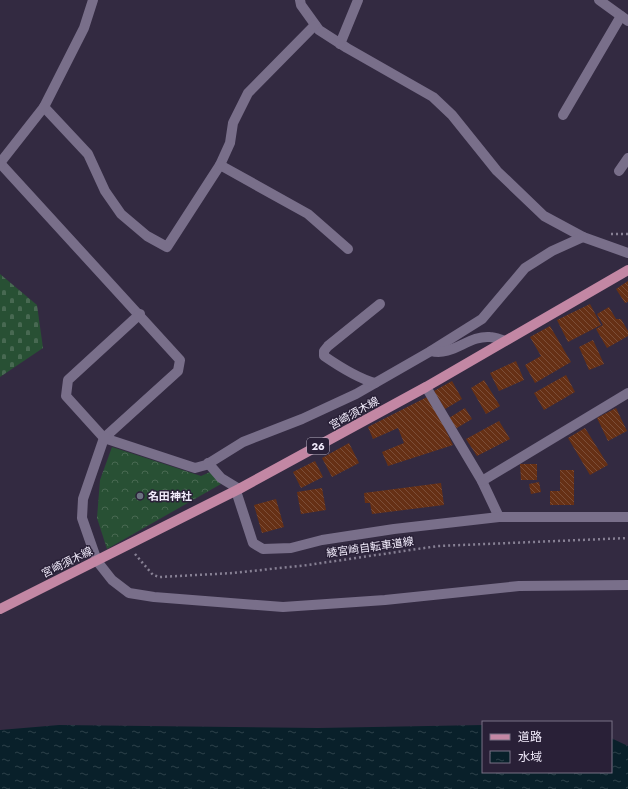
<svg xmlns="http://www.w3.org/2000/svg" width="628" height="789" viewBox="0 0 628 789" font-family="Jost,'Noto Sans JP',sans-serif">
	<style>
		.forest { fill: url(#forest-crowns) }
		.cemetery { fill: url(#cemetery-stones) }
		.water { fill: url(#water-ripples) }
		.building { fill: url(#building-back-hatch) }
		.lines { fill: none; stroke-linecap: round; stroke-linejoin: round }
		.path { stroke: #878094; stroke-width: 2.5; stroke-dasharray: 2 3; stroke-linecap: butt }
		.minor { stroke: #796f8a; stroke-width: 10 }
		.major { stroke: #c387a4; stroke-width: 10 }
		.worship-dot { fill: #6b7280; stroke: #292037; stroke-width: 1.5 }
		.labels { text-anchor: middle; stroke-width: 3; stroke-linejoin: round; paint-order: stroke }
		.shield { fill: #292037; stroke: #b5aec0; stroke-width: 1 }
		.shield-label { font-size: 10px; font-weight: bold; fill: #f1ebfb }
		.street-label { font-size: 11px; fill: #f1ebfb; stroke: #292037 }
		.poi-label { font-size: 11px; font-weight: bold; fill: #f1ebfb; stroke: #292037; text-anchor: start }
	</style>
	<defs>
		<pattern id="forest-crowns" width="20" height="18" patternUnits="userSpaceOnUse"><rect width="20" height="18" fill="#285034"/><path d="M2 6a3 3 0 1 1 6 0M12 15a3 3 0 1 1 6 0" fill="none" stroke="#486952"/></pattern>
		<pattern id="cemetery-stones" width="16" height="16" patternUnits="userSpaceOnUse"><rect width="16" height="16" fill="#285034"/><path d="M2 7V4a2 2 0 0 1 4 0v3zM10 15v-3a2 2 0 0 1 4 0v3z" fill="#486952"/></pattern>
		<pattern id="water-ripples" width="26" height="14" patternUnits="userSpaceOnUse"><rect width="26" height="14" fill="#09202a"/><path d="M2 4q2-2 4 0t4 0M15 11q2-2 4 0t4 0" fill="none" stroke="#2d414a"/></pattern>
		<pattern id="building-back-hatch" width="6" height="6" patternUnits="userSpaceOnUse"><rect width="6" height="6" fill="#663015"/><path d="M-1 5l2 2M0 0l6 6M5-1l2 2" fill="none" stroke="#7c4e38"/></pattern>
	</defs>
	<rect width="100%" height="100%" fill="#332a41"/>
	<polygon class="forest" points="112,447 201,476 210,472 221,484 107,549 97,518 100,480"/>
	<polygon class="cemetery" points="0,274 37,305 43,348 0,377"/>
	<polygon class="water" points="59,725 318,728 483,725 483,772 611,772 611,738 628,746 628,789 0,789 0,730"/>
	<g class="building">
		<polygon points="628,281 628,302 625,303 616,289"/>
		<polygon points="590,304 601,325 568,342 557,320"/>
		<polygon points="609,307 616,319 621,319 628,331 628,336 607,348 596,329 603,325 597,314"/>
		<polygon points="550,326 571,362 535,383 525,365 541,356 530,337"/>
		<polygon points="593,340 604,364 589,370 579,347"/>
		<polygon points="516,361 524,380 499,391 490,373"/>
		<polygon points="566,375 575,392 544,410 534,393"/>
		<polygon points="484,380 500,406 486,414 471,388"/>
		<polygon points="452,381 462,399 445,409 434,391"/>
		<polygon points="429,396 453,445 388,466 382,452 404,443 398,428 373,439 368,427"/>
		<polygon points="465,408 472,419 455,429 449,418"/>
		<polygon points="616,408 627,431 608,441 597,418"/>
		<polygon points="499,421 510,439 477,456 466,439"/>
		<polygon points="585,428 608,465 590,475 568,438"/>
		<polygon points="349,443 359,463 332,477 322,458"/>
		<polygon points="315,461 323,477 301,488 293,472"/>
		<polygon points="520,464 537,464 537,480 521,480"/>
		<polygon points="560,470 574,470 574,505 550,505 550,491 560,491"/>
		<polygon points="539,482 541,492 531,494 529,484"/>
		<polygon points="441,483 444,505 372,514 370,503 365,503 364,493"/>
		<polygon points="322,488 326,510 301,514 297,492"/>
		<polygon points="276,499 284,527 262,533 254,505"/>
	</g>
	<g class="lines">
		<g class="path">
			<polyline points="611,234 628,234"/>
			<polyline points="135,554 153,575 160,577 233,573 308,565 438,546 628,538"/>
		</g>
		<g class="minor">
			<polyline points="300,0 301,5 319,30 347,48 433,97 452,115 497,171 544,216 583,237 628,253"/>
			<polyline points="599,0 628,21"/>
			<polyline points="340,44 358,0"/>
			<polyline points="44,107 88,154 105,191 121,214 147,236 167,247 220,165 230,143 233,123 248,93 315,25"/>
			<polyline points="563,115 621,16"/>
			<polyline points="0,163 180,360 178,371 104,438 83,499 82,518 97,561 112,580 129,593 154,597 283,607 385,600 519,586 628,585"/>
			<polyline points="0,163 44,107 84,28 93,0"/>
			<polyline points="220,165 308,214 348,249"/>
			<polyline points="619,171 628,158"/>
			<polyline points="140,314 68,380 66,396 104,438 195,468 206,465 243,442 302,419 356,394 431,351 482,319 525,268 552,251 583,237"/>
			<path d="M431,351C452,357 469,335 490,337C495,337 501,340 505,341"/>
			<path d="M375,383C357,378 340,367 324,356V351L328,346L380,304"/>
			<polyline points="426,387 482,481 499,517"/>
			<polyline points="208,463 221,478 239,489"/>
			<polyline points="482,481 628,393"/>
			<polyline points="236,491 253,543 263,549 291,548 322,540 394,529 499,517 628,517"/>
		</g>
		<polyline class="major" points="0,609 239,489 426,387 628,270"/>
	</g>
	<circle class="worship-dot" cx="140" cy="496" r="4"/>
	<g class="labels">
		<rect class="shield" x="307" y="438" width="22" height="16" rx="3"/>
		<g class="shield-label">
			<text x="318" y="450">26</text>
		</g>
		<g class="street-label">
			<text transform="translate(354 413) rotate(-29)" y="4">宮崎須木線</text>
			<text transform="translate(370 547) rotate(-8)" y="4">綾宮崎自転車道線</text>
			<text transform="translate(67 562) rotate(-26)" y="4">宮崎須木線</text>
		</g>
		<g class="poi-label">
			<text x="148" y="500">名田神社</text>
		</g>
	</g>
	<rect x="482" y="721" width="130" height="52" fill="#292037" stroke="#797185"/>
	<rect x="490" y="734" width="20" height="6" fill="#c387a4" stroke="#797185"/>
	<text x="518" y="741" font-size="12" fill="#f1ebfb">道路</text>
	<rect x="490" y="751" width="20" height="12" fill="url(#water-ripples)" stroke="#797185"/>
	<text x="518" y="761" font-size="12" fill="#f1ebfb">水域</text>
</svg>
